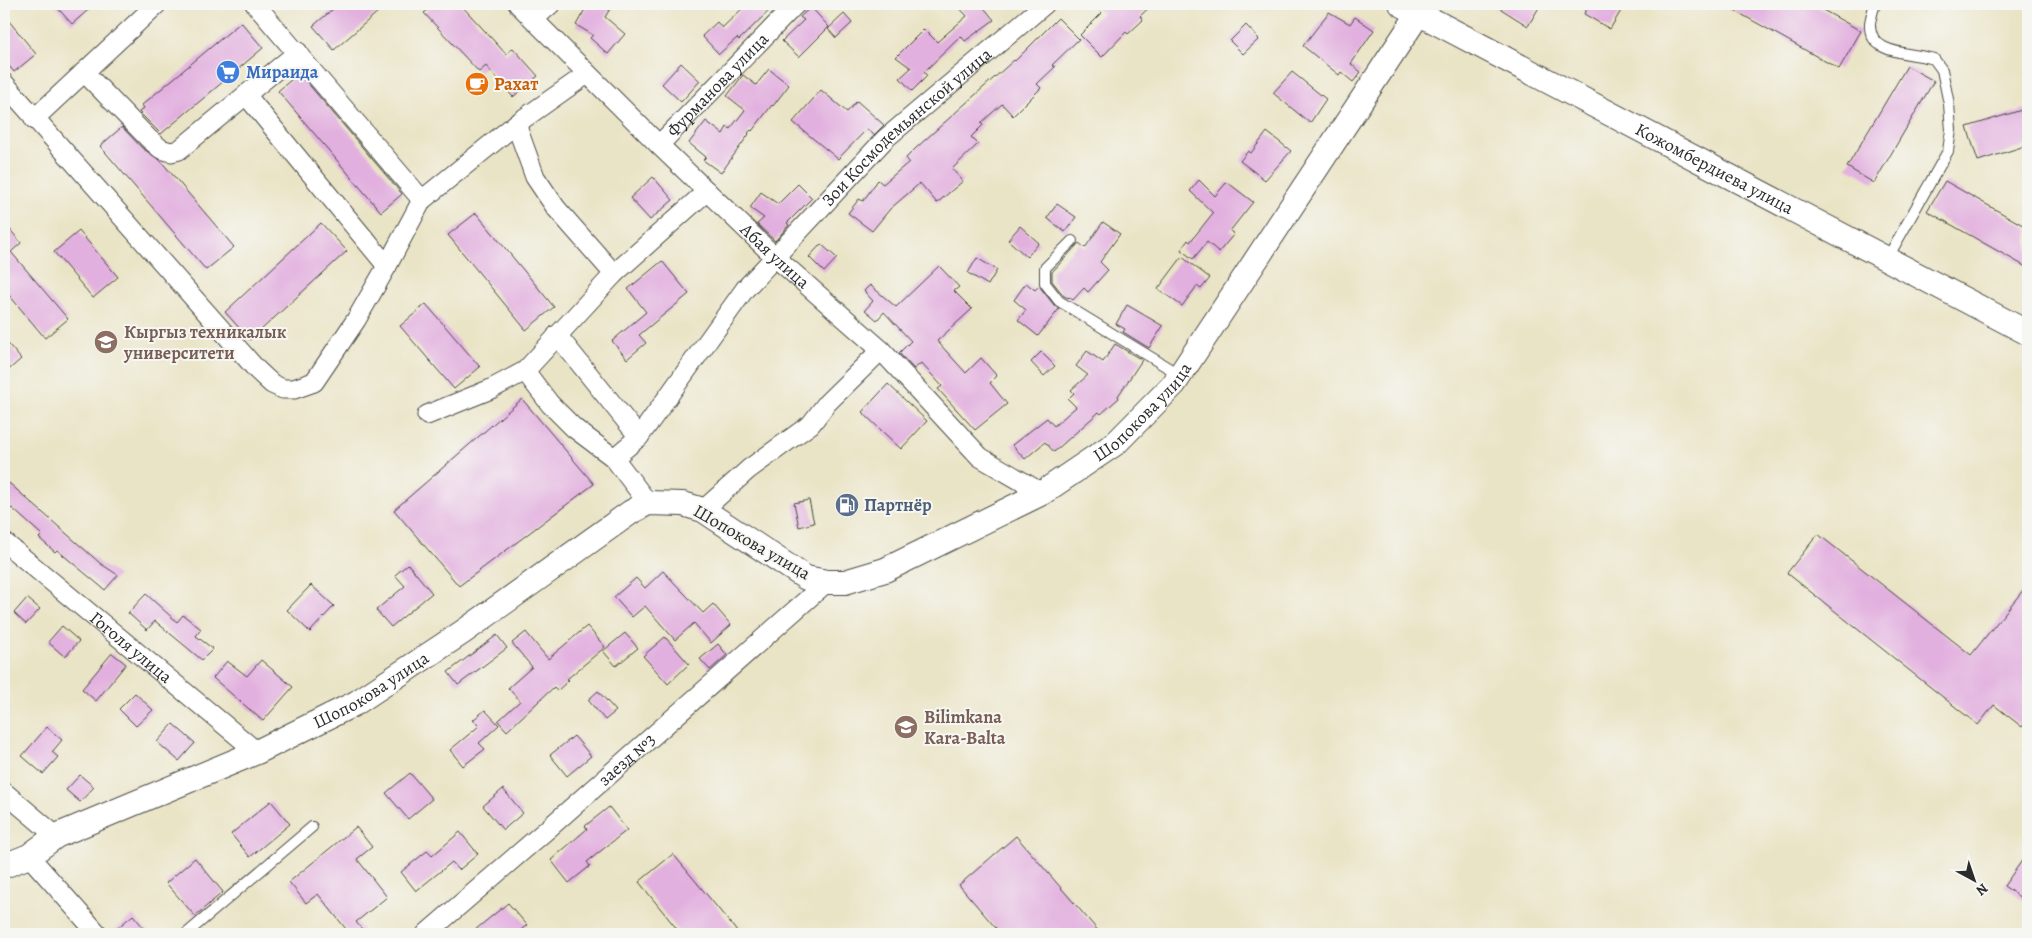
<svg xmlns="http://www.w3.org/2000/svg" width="2032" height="938" viewBox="0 0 2032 938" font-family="Alegreya,serif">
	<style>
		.building { fill: #e2b0df }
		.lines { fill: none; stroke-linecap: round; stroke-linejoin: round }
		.service-casing { stroke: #484742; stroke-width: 12 }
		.minor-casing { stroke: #484742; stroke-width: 21 }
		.tertiary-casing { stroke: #484742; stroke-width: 26 }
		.service { stroke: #fff; stroke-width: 10 }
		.minor { stroke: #fff; stroke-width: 19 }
		.tertiary { stroke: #fff; stroke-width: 24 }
		.labels { text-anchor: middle; stroke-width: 4; stroke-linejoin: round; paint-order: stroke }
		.shop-label { font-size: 18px; font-weight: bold; fill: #366cbe; stroke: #f6f6f2; text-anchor: start }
		.food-label { font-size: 18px; font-weight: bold; fill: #c56008; stroke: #f6f6f2; text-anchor: start }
		.street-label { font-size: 18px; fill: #2b2b2b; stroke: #f6f6f2 }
		.education-label { font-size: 18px; font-weight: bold; fill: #785e54; stroke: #f6f6f2; text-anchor: start }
		.service-label { font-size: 18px; font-weight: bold; fill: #4e5e75; stroke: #f6f6f2; text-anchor: start }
	</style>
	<rect width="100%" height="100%" fill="#f6f6f2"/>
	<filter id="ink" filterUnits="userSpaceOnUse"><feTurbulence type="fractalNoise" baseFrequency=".02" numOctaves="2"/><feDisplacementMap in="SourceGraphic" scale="10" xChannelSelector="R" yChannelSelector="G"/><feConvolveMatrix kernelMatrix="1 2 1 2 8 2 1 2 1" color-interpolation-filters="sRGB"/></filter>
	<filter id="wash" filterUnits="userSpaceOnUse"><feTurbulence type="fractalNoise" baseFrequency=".0096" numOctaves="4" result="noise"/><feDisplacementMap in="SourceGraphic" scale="20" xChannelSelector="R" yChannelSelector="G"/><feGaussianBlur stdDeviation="1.12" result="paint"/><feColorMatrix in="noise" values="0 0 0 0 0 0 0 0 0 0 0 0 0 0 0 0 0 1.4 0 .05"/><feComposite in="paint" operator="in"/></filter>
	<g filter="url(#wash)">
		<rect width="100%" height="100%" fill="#eae4c6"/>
		<g id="blocks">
			<g class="building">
				<polygon points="54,4 95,4 72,24"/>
				<polygon points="339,4 387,4 334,50 313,26"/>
				<polygon points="435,4 460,4 506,54 513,48 538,76 513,97 486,66 479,72 424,13"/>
				<polygon points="588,4 613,4 605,17 625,34 608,54 590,38 593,35 576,25"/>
				<polygon points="747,4 776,4 739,40 737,38 719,54 702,36 717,22 722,28"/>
				<polygon points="956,4 981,4 994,20 965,41 961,36 924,72 927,76 912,91 900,78 911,68 896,57 924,29 937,42 967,16"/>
				<polygon points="1093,4 1153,4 1140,16 1143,20 1128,34 1126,32 1102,57 1080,35 1102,13"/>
				<polygon points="1493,4 1541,4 1528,26"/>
				<polygon points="1590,4 1625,4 1610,29 1584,14"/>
				<polygon points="1723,4 1812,4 1861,31 1839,69"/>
				<polygon points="811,7 829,27 799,57 782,41 804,20 800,17"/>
				<polygon points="1329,12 1350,24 1355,17 1374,30 1351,64 1361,72 1353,82 1341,72 1339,75 1303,46"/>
				<polygon points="844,14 852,23 836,38 828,29"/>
				<polygon points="4,15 36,54 14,72 4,60"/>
				<polygon points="1058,18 1079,39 1052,65 1055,67 1037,84 1041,88 1013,116 1002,104 981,123 983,125 971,137 978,144 952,169 963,181 937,203 920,183 890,209 872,231 848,213 859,199 863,201 878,180 883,184 909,162 906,158 915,149 1014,60 1015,61"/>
				<polygon points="241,22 263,48 161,134 139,112 144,108 142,105"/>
				<polygon points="1246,25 1259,39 1243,54 1230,41"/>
				<polygon points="681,63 700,81 681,102 662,84"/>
				<polygon points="1907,66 1934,81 1874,183 1847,167"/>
				<polygon points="769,69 789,85 773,106 772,105 752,131 751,130 748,133 749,134 721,173 703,160 706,157 689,143 706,121 723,134 727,127 730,129 745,110 727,96 743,75 756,85"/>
				<polygon points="1292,72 1326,99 1310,123 1273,93"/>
				<polygon points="299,73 402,194 381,212 278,91"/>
				<polygon points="821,90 847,112 857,101 884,125 874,135 867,129 838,159 793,122"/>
				<polygon points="2028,108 2028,145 1978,161 1967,127"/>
				<polygon points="122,127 142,148 160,160 234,247 206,270 100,146"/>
				<polygon points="1267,132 1291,151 1265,180 1240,161 1248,151 1251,153"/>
				<polygon points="653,177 673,200 650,220 630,198"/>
				<polygon points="1199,180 1215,196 1227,182 1253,202 1230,231 1234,234 1219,252 1207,242 1193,259 1181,250 1188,240 1190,242 1213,213 1190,191"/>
				<polygon points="1945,181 2028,228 2028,268 1927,211"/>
				<polygon points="798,184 812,198 787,223 789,225 775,241 757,224 764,218 750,208 761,192 778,204"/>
				<polygon points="1057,204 1076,217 1065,232 1047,218"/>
				<polygon points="476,213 554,307 526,330 448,235"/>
				<polygon points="4,222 21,243 11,252 68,319 45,338 4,289"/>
				<polygon points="1103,222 1120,234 1100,262 1108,270 1088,292 1084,288 1073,300 1069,297 1068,298 1064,296 1052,281 1052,272 1079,243 1085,248"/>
				<polygon points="321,223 347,251 250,340 225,312"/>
				<polygon points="1020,226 1039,243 1027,257 1008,240"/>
				<polygon points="79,231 118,277 93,298 54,252"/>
				<polygon points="821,244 837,258 824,272 809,257"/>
				<polygon points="1182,257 1210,278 1201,289 1197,286 1182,306 1158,289"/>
				<polygon points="977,258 997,270 988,285 968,273"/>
				<polygon points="662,261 689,294 639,335 646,343 627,359 612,341 646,312 628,289"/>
				<polygon points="939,266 959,287 954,291 972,309 937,341 966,373 981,358 997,376 990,383 1007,404 975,430 938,389 942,386 921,363 914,369 899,353 911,341 884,312 877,320 865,310 873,301 864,291 870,285 896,307"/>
				<polygon points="1026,283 1035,290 1039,286 1054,305 1059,309 1038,336 1018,320 1026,310 1014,300"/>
				<polygon points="426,304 480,367 454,389 400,326"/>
				<polygon points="1127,305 1163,326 1149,348 1123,332 1125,329 1116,324"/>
				<polygon points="4,339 21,359 4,374"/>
				<polygon points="1115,344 1142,360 1118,396 1119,398 1101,414 1099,412 1054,452 1045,442 1025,459 1012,445 1047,418 1054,426 1076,407 1068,399 1074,393 1071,390 1088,375 1076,366 1087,351 1103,362"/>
				<polygon points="1041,352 1055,366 1044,376 1031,362"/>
				<polygon points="888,384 927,421 901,449 862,412"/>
				<polygon points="522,399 594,484 459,586 394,510"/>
				<polygon points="9,483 101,564 118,575 105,590 57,550 55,552 39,538 42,535 12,508 11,509 4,504 4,490"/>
				<polygon points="809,500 814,523 799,527 794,503"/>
				<polygon points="1818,534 1971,655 2028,584 2028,719 2022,727 1994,705 1978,725 1787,573"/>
				<polygon points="408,564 432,593 391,627 376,610 405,586 395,575"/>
				<polygon points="663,571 703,613 713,604 731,625 711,643 694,623 675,640 645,606 632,617 614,597 636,578 645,588"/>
				<polygon points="311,585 334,606 310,632 287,610"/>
				<polygon points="146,594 177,622 183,615 201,629 196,636 213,649 202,660 155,621 147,630 128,613"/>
				<polygon points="27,598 40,609 26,624 14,613"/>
				<polygon points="62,626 79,641 65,657 48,642"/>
				<polygon points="587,626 605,647 567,679 569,680 557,691 554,687 507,731 498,721 520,701 508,688 532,667 512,643 526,632 548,659"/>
				<polygon points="625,633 638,648 616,666 603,651"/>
				<polygon points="497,635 507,648 458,685 448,672"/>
				<polygon points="665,637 689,664 668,684 643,656"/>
				<polygon points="718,644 727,655 710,670 700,659"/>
				<polygon points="112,653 126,664 96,701 82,689"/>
				<polygon points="261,660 293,687 263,721 213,678 227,661 247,676"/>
				<polygon points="598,691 616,711 605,720 588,700"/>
				<polygon points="135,693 153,710 136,726 119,709"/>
				<polygon points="485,710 499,725 479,743 485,749 463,766 450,750 479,726 473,720"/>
				<polygon points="173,724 195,743 179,761 157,742"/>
				<polygon points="47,727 62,740 52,752 58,757 43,774 22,756"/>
				<polygon points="574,736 591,756 567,776 550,755"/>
				<polygon points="410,773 432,799 408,819 386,793"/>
				<polygon points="80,775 94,787 80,802 66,790"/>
				<polygon points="503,789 523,813 503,830 483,806"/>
				<polygon points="271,801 290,824 250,857 231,834"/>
				<polygon points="609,807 627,830 587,862 590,866 569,883 551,860 587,829 585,826"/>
				<polygon points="356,827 372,847 357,859 387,897 356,922 366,934 350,934 318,894 306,903 289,882"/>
				<polygon points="460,832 478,854 459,870 452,862 416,891 401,872 427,851 432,856"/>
				<polygon points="1016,836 1101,934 1001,934 959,885"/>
				<polygon points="2028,852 2028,903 2004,886"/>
				<polygon points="673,854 712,901 739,934 681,934 639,882"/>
				<polygon points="195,858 223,892 195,916 166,883"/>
				<polygon points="508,903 527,925 516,934 470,934"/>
				<polygon points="133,915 149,934 110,934"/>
			</g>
		</g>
	</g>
	<g filter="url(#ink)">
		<use href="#blocks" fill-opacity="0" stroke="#484742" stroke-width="1"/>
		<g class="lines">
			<g class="service-casing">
				<g id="service">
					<path d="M1875,4C1873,10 1871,17 1870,23C1868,56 1912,52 1934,59L1942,70L1949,104L1951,130L1948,151L1887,259"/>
					<polyline points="1072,241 1045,268 1045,283 1059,301 1180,375"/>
					<polyline points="186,934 312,827"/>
				</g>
			</g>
			<g class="minor-casing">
				<g id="minor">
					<polyline points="255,4 422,200"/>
					<path id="s1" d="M518,4L659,145L775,257L881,350L980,457L1042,493"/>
					<polyline points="534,19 551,4"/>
					<polyline points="84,72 149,139 161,149 171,152 179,150 298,52"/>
					<polyline points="4,83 257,370 272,384 283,389 294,389 314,382 356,320 387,266 422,200 516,124 587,74"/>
					<polyline points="246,95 387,266"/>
					<polyline points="34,119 157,4"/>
					<polyline points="516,124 535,177 556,208 614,274"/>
					<path id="s2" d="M659,145L796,4"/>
					<polyline points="557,335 639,437"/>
					<polyline points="525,371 550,404 574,428 614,458 648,503"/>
					<polyline points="427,415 491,389 525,371 614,274 707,191"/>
					<path id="s3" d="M614,458L639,437L745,289L885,139L1045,4"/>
					<polyline points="703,510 749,469 811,424 827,403 881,350"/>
					<path id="s4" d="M4,542L257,752"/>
					<polyline points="4,792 56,836"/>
					<polyline points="29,856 98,934"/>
					<path id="s5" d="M426,934L550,827L827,582"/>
				</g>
			</g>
			<g class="tertiary-casing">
				<g id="tertiary">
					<path id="s6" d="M1401,4L2028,333"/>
					<path id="s7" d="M4,866L29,856L56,836L257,752L356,703L463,632L631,512L648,503L683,504L703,510L806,578L827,582H845L885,570L1042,493L1116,443L1174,384L1180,375L1425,4"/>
				</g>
			</g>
			<use href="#service" class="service"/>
			<use href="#minor" class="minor"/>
			<use href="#tertiary" class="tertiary"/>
		</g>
	</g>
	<defs>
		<g id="supermarket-disc" transform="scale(1.25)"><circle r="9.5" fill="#3f7fe0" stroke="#f6f6f2"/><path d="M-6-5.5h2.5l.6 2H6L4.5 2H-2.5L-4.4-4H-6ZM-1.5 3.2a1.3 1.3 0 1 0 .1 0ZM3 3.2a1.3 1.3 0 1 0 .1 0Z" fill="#fff"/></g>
		<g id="cafe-disc" transform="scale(1.25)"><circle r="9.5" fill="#e8710a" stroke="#f6f6f2"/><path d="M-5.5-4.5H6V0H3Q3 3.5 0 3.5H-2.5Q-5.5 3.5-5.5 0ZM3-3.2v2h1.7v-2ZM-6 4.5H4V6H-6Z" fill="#fff"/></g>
		<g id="university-disc" transform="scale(1.25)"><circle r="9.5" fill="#8d6e63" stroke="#f6f6f2"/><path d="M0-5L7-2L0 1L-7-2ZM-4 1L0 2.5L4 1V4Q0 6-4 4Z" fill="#fff"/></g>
		<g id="fuel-disc" transform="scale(1.25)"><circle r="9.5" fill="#5c6f8a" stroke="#f6f6f2"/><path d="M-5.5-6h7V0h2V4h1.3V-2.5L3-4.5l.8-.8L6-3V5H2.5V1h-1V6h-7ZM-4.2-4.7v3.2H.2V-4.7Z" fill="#fff"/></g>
		<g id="school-disc" transform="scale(1.25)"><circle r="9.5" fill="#8d6e63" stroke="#f6f6f2"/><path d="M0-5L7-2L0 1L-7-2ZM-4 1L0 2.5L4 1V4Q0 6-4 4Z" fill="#fff"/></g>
	</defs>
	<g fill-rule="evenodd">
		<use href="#supermarket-disc" x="228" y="72"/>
		<use href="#cafe-disc" x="477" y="84"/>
		<use href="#university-disc" x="106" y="342"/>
		<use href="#fuel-disc" x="847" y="505"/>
		<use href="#school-disc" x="906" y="727"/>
	</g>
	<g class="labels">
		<g class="shop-label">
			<text x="246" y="78">Мираида</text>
		</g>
		<g class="food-label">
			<text x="494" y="90">Рахат</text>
		</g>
		<g class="street-label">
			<text dy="6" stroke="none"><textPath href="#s2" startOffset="84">Фурманова улица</textPath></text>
			<text dy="6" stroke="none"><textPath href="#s3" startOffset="444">Зои Космодемьянской улица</textPath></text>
			<text dy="6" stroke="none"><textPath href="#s6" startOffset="354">Кожомбердиева улица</textPath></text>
			<text dy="6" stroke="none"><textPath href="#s1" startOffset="360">Абая улица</textPath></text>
			<text dy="6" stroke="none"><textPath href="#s7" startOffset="1308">Шопокова улица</textPath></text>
			<text transform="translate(752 542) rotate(30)" y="6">Шопокова улица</text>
			<text dy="6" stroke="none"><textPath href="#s4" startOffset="165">Гоголя улица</textPath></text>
			<text dy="6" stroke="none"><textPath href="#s7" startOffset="408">Шопокова улица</textPath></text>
			<text dy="6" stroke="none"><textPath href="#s5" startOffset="266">заезд №3</textPath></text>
		</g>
		<g class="education-label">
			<text x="124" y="338">Кыргыз техникалык<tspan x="124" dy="21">университети</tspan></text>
			<text x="924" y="723">Bilimkana<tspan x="924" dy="21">Kara-Balta</tspan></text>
		</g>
		<g class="service-label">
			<text x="864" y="511">Партнёр</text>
		</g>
	</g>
	<rect width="2032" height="938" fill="none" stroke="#f6f6f2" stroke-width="20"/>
	<g transform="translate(1974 880) rotate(140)" stroke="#f6f6f2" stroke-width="4" paint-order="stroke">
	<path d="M0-4L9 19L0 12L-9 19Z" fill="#2b2b2b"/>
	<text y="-8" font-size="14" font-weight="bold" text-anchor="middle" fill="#2b2b2b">N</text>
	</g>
</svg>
